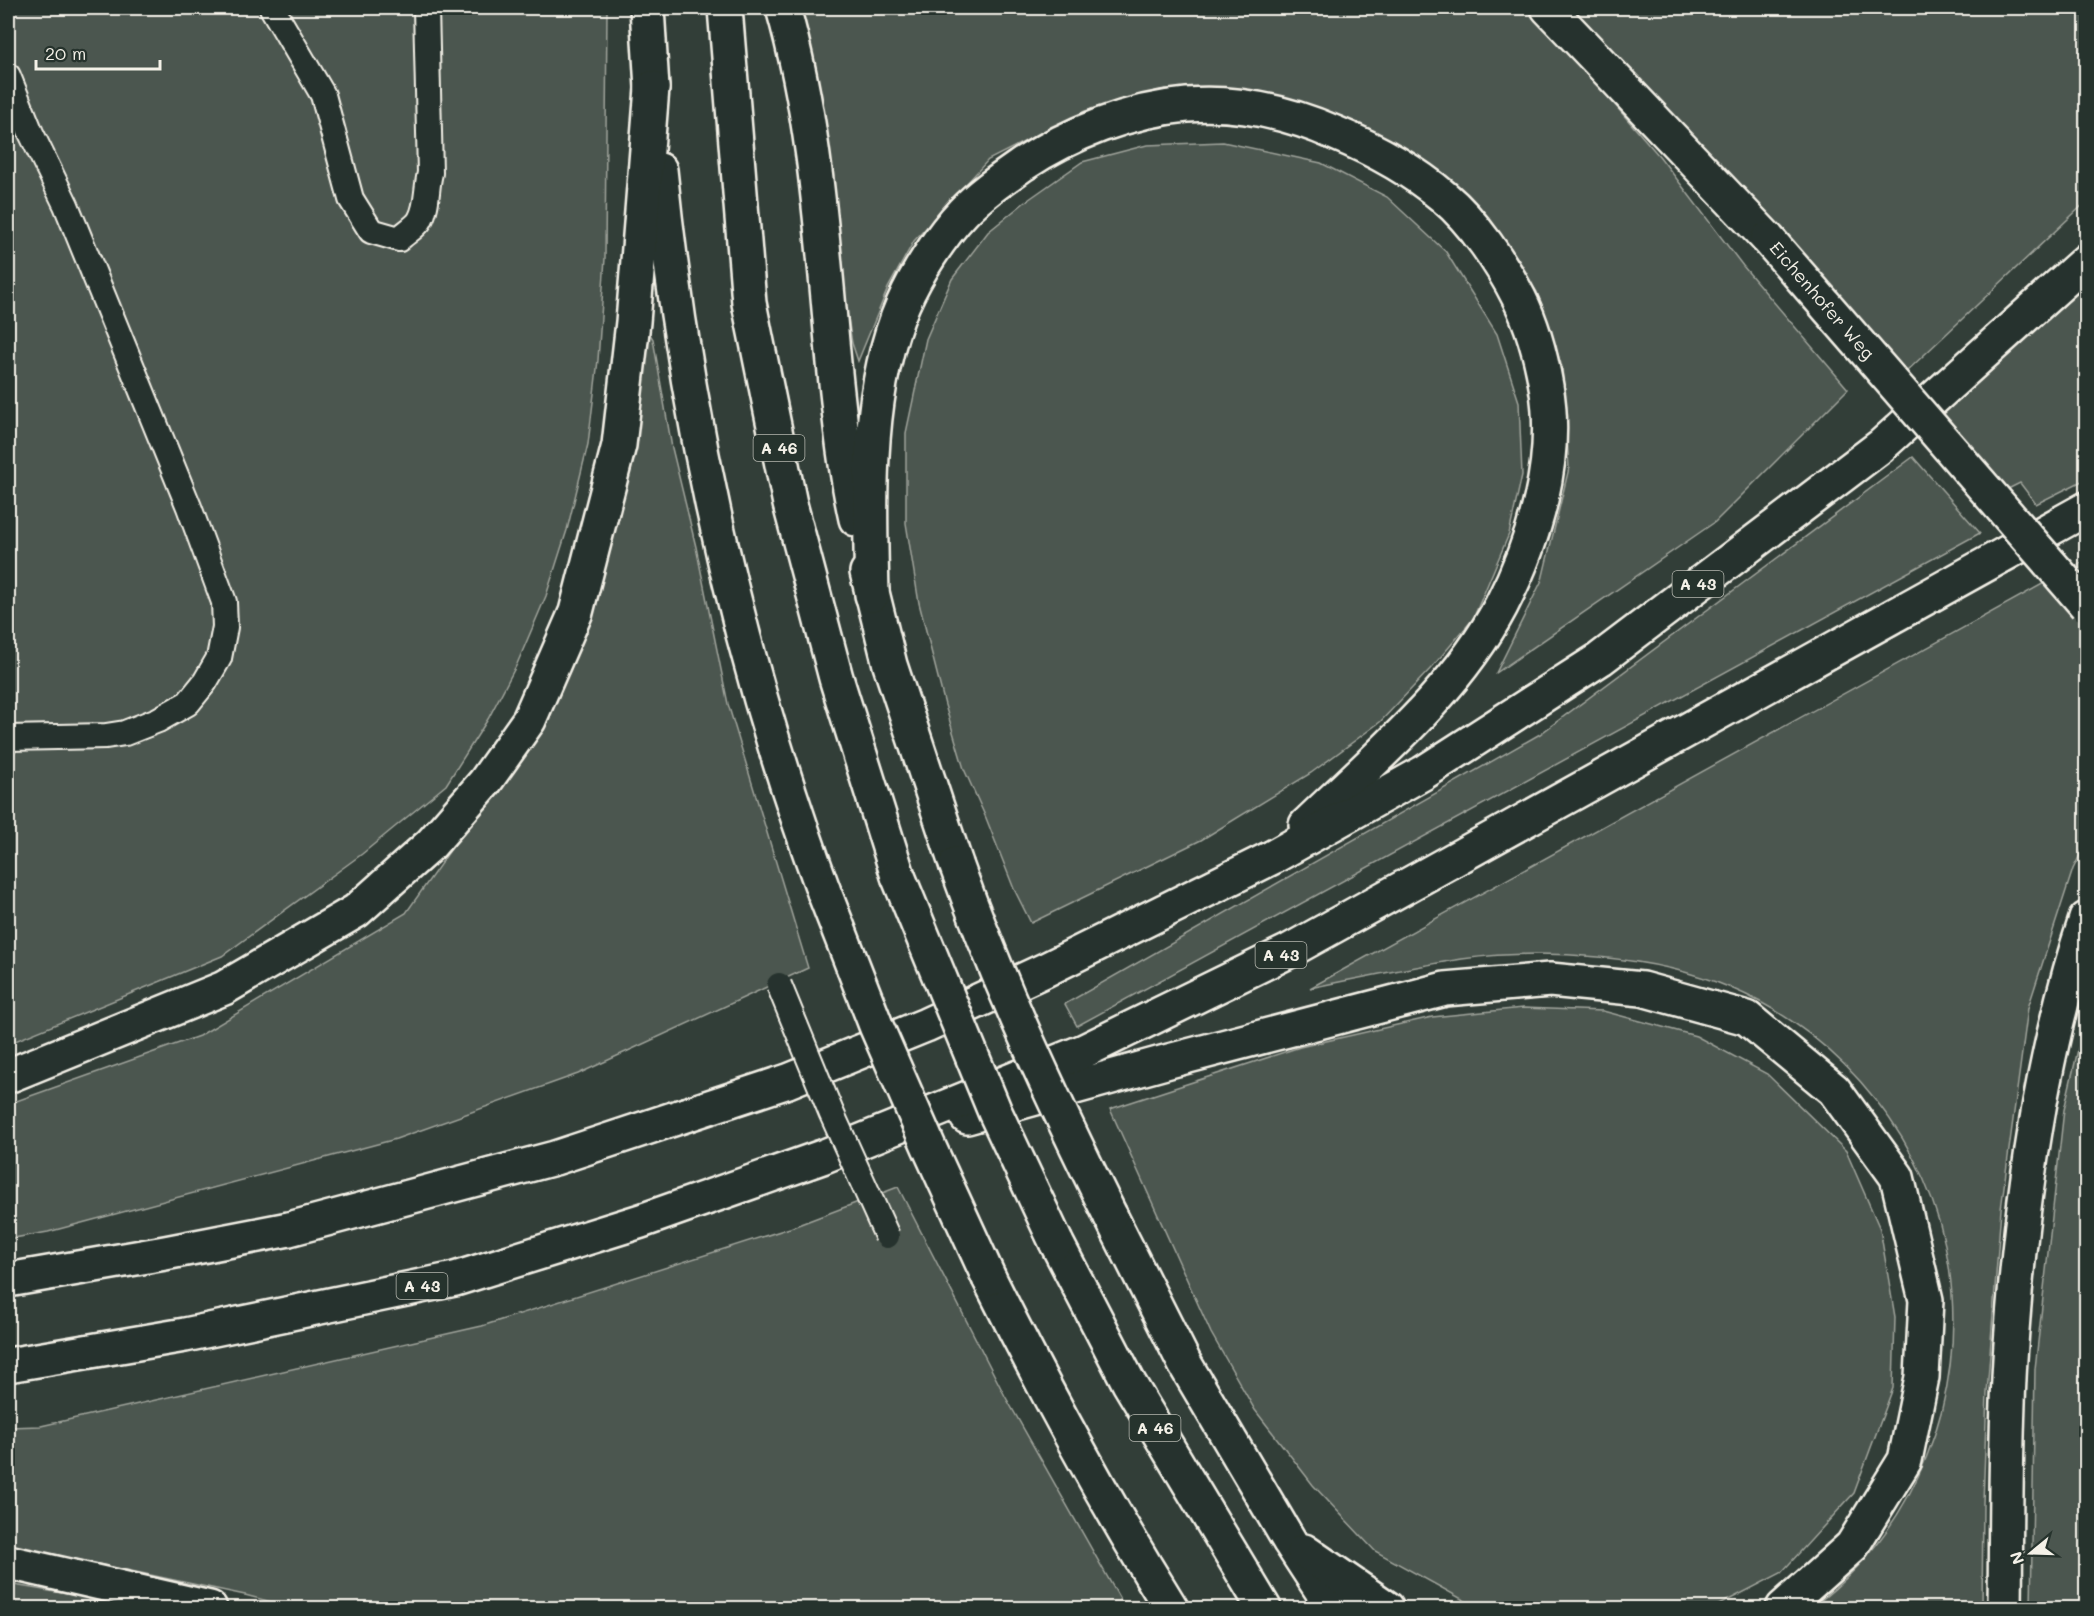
<svg xmlns="http://www.w3.org/2000/svg" width="2094" height="1616" viewBox="0 0 2094 1616" font-family="Mali,sans-serif">
	<style>
		.green { fill: #4c564f; stroke: #a0a49c; stroke-width: 1.5 }
		.lines { fill: none; stroke-linecap: round; stroke-linejoin: round }
		.lane-casing { stroke: #f4f1e8; stroke-width: 28 }
		.street-casing { stroke: #f4f1e8; stroke-width: 38 }
		.primary-casing { stroke: #f4f1e8; stroke-width: 38 }
		.highway-casing { stroke: #f4f1e8; stroke-width: 38 }
		.lane { stroke: #26332d; stroke-width: 24 }
		.street { stroke: #26332d; stroke-width: 33 }
		.primary { stroke: #26332d; stroke-width: 33 }
		.highway { stroke: #26332d; stroke-width: 33 }
		.lane-bridge-casing { stroke: #f4f1e8; stroke-width: 28; stroke-linecap: butt }
		.street-bridge-casing { stroke: #f4f1e8; stroke-width: 38; stroke-linecap: butt }
		.highway-bridge-casing { stroke: #f4f1e8; stroke-width: 38; stroke-linecap: butt }
		.lane-bridge { stroke: #26332d; stroke-width: 24 }
		.street-bridge { stroke: #26332d; stroke-width: 33 }
		.highway-bridge { stroke: #26332d; stroke-width: 33 }
		.labels { text-anchor: middle; stroke-width: 4.5; stroke-linejoin: round; paint-order: stroke }
		.shield { fill: #26332d; stroke: #b6b8b0; stroke-width: 1.5 }
		.shield-label { font-size: 16px; font-weight: bold; fill: #f4f1e8 }
		.street-label { font-size: 18px; fill: #f4f1e8; stroke: #26332d }
	</style>
	<rect width="100%" height="100%" fill="#323e38"/>
	<filter id="ink" filterUnits="userSpaceOnUse"><feTurbulence type="fractalNoise" baseFrequency=".0167" numOctaves="2"/><feDisplacementMap in="SourceGraphic" scale="12" xChannelSelector="R" yChannelSelector="G"/><feConvolveMatrix kernelMatrix="1 2 1 2 8 2 1 2 1" color-interpolation-filters="sRGB"/></filter>
	<g filter="url(#ink)">
		<g class="green">
			<polygon points="8,8 607,8 605,258 598,360 588,444 567,530 546,596 517,664 488,719 446,785 362,854 222,956 8,1044"/>
			<polygon points="799,8 1526,8 1555,36 1660,157 1743,266 1848,389 1715,522 1496,673 1542,580 1569,468 1562,367 1537,292 1492,226 1304,105 1242,90 1165,89 1085,111 988,160 914,241 888,288 858,361 852,343"/>
			<polygon points="1568,8 2086,8 2086,202 1905,373"/>
			<polygon points="1223,142 1321,163 1387,197 1446,252 1497,334 1519,402 1522,475 1509,534 1473,619 1433,666 1380,722 1311,773 1201,840 1031,923 1014,889 986,818 964,769 945,705 919,603 906,523 906,433 926,339 952,279 988,232 1025,202 1082,162 1147,145"/>
			<polygon points="2086,285 2086,479 2036,504 2020,483 2008,489 1942,414"/>
			<polygon points="648,331 653,339 672,448 696,547 728,704 808,968 578,1074 396,1139 48,1232 8,1239 8,1104 199,1036 406,913 532,734"/>
			<polygon points="1913,457 1980,533 1077,1026 1065,1004 1540,734"/>
			<path d="M2086,560V843L2073,869L2028,1008L2001,1209L1987,1393L1983,1503L1982,1608H1811C1916,1530 1968,1397 1949,1267C1932,1146 1843,1035 1731,988C1654,955 1544,948 1462,959C1411,967 1360,978 1310,988Z"/>
			<polygon points="1523,1008 1603,1011 1696,1036 1767,1074 1846,1151 1880,1229 1895,1317 1893,1388 1854,1493 1781,1573 1713,1608 1478,1608 1375,1551 1313,1485 1255,1410 1211,1333 1110,1109 1300,1047 1432,1017"/>
			<polygon points="2086,1015 2086,1608 2031,1608 2035,1369 2064,1110"/>
			<polygon points="898,1187 1005,1396 1125,1608 294,1608 245,1595 8,1545 8,1427 41,1426 482,1326 790,1228"/>
			<polygon points="8,1584 85,1597 132,1608 8,1608"/>
		</g>
		<g class="lines">
			<g class="lane-casing">
				<g id="lane">
					<path d="M272,8L323,95L351,199L371,231L399,239C405,233 416,227 420,220C428,206 426,188 430,173L426,8"/>
					<polyline points="8,76 31,133 66,205 189,507 224,602 225,627 219,658 205,682 188,703 158,720 125,733 106,736 8,738"/>
				</g>
			</g>
			<g class="street-casing">
				<polyline id="street" points="1548,8 1768,239"/>
			</g>
			<g class="primary-casing">
				<polyline id="primary" points="647,8 652,88"/>
			</g>
			<g class="highway-casing">
				<g id="highway">
					<polyline points="725,8 749,303 790,504 836,678 898,876"/>
					<path d="M783,8C818,130 823,257 836,383C841,429 846,474 856,519"/>
					<path d="M660,170C685,416 738,659 824,892"/>
					<polyline points="867,572 890,665 956,864"/>
					<path d="M872,595C870,502 865,391 903,304C916,274 941,235 963,212C980,194 1002,179 1022,165C1070,133 1130,110 1187,105C1238,101 1289,113 1335,133C1374,149 1411,169 1444,197C1473,221 1502,264 1519,298C1532,324 1541,357 1546,386C1559,460 1535,540 1501,606C1455,693 1376,757 1306,825"/>
					<polyline points="8,1076 224,988 356,911 431,844 485,782 529,720 576,612 619,445 633,322 652,88"/>
					<polyline points="967,1117 1169,1061 1445,989 1550,980 1642,989 1747,1018 1834,1090 1897,1177 1926,1300 1922,1377 1905,1460 1852,1546 1783,1608"/>
					<polyline points="1110,1215 1185,1364 1290,1542 1333,1608"/>
					<polyline points="1056,1242 1129,1383 1264,1608"/>
					<path d="M989,1278C1045,1391 1105,1502 1171,1608"/>
					<polyline points="8,1280 165,1253 289,1229 555,1158 788,1081 926,1025 1045,970 1273,857 1423,773 1600,659 1881,446 2086,261"/>
					<polyline points="8,1365 185,1335 455,1279 641,1221 822,1157 1084,1051 1289,951 2086,509"/>
					<polyline points="1304,1551 1387,1608"/>
					<polyline points="8,1562 210,1608"/>
					<path d="M2005,1608C2006,1526 2005,1442 2010,1359C2016,1266 2026,1173 2044,1081C2055,1026 2068,972 2086,919"/>
				</g>
			</g>
			<use href="#lane" class="lane"/>
			<use href="#street" class="street"/>
			<use href="#primary" class="primary"/>
			<use href="#highway" class="highway"/>
			<g class="lane-bridge-casing">
				<polyline id="lane-bridge" points="779,985 831,1112 887,1236"/>
			</g>
			<g class="street-bridge-casing">
				<g id="street-bridge">
					<path id="s1" d="M1768,239L2086,605"/>
				</g>
			</g>
			<g class="highway-bridge-casing">
				<g id="highway-bridge">
					<path d="M956,864C999,985 1053,1100 1110,1215"/>
					<polyline points="898,876 995,1112 1056,1242"/>
					<polyline points="824,892 877,1028 929,1147 989,1278"/>
				</g>
			</g>
			<use href="#lane-bridge" class="lane-bridge"/>
			<use href="#street-bridge" class="street-bridge"/>
			<use href="#highway-bridge" class="highway-bridge"/>
		</g>
	</g>
	<g class="labels">
		<g class="shield">
			<rect x="753.5" y="435" width="51" height="26" rx="4.5"/>
			<rect x="1672.5" y="571" width="51" height="26" rx="4.5"/>
			<rect x="1255.5" y="942" width="51" height="26" rx="4.5"/>
			<rect x="396.5" y="1273" width="51" height="26" rx="4.5"/>
			<rect x="1129.5" y="1415" width="51" height="26" rx="4.5"/>
		</g>
		<g class="shield-label">
			<text x="779" y="454">A 46</text>
			<text x="1698" y="590">A 43</text>
			<text x="1281" y="961">A 43</text>
			<text x="422" y="1292">A 43</text>
			<text x="1155" y="1434">A 46</text>
		</g>
		<g class="street-label">
			<text dy="6" stroke="none"><textPath href="#s1" startOffset="82">Eichenhofer Weg</textPath></text>
		</g>
	</g>
	<rect width="2094" height="1616" fill="none" stroke="#26332d" stroke-width="30"/>
	<rect x="15" y="15" width="2064" height="1586" fill="none" stroke="#f4f1e8" stroke-width="2" filter="url(#ink)"/>
	<g transform="translate(2031 1553) rotate(251)" stroke="#26332d" stroke-width="4.5" paint-order="stroke">
	<path d="M0-4.5L10 22L0 15L-10 22Z" fill="#f4f1e8"/>
	<text y="-9" font-size="16" font-weight="bold" text-anchor="middle" fill="#f4f1e8">N</text>
	</g>
	<path d="M36 60v9h124v-9" fill="none" stroke="#f4f1e8" stroke-width="3"/>
	<text x="45" y="60" font-size="18" fill="#f4f1e8" stroke="#26332d" stroke-width="4.5" paint-order="stroke">20 m</text>
</svg>
